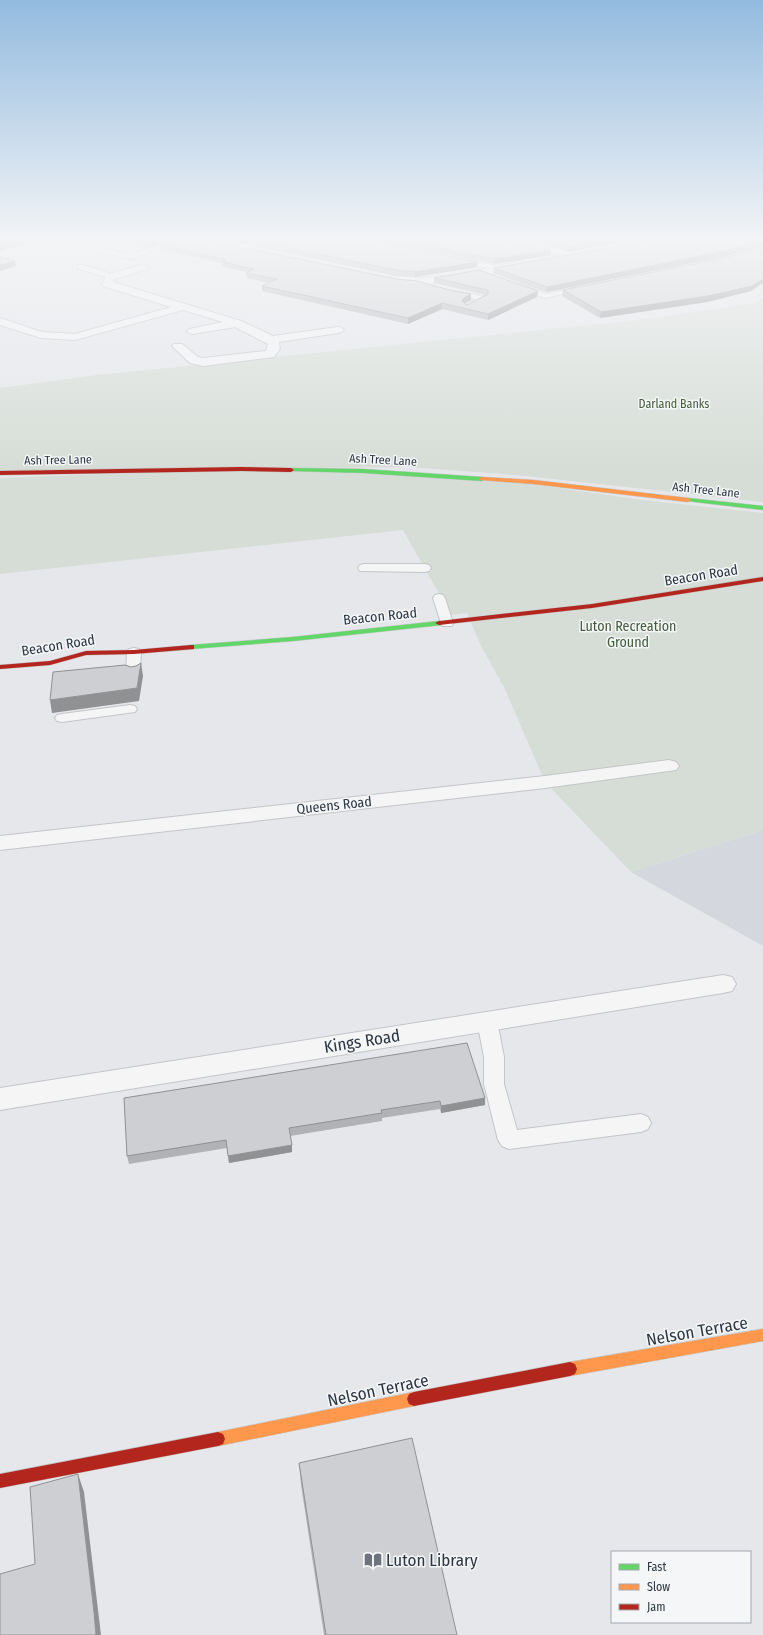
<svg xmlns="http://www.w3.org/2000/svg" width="763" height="1635" viewBox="0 0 763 1635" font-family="'Fira Sans Condensed',sans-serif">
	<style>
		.built { fill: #d4d7dd }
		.green { fill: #d6ddd6 }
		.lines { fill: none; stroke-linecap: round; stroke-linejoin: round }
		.lane-casing { stroke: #c3c5c8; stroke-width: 2 }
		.street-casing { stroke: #c3c5c8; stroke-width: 2 }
		.fast-casing { stroke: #c3c5c8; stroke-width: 1 }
		.slow-casing { stroke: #c3c5c8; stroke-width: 1 }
		.jam-casing { stroke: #c3c5c8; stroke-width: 1 }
		.lane { fill: #f5f5f6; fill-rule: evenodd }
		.street { fill: #f5f5f6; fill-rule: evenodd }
		.fast { fill: #63d668; fill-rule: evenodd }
		.slow { fill: #ff974d; fill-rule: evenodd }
		.jam { fill: #b3261e; fill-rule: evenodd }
		.wall { fill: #b0b2b5 }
		.shaded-wall { fill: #909193 }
		.building { fill: #cdcfd2; stroke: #909193 }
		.labels { text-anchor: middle; stroke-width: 3; stroke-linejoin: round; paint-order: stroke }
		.far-park-label { font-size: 12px; fill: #445d3a; stroke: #f4f6f8 }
		.far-street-label { font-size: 12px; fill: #2c3643; stroke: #f4f6f8 }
		.street-label { font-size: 14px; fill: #2c3643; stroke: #f4f6f8 }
		.park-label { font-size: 14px; fill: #445d3a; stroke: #f4f6f8 }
		.near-street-label { font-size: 17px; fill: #2c3643; stroke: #f4f6f8 }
		.near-poi-label { font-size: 17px; fill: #2c3643; stroke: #f4f6f8; text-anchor: start }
	</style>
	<rect width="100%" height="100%" fill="#e5e7ea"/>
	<polygon class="built" points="763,830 763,946 631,872"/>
	<g class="green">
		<polygon points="763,299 763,502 516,475 410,467 0,471 0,388 97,375 630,321 751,304"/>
		<polygon points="241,469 495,479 643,500 763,513 763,830 631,872 545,782 505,689 481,646 467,613 451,615 403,530 0,574 0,478"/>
	</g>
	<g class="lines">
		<g class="lane-casing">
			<g id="lane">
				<polygon points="50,240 64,240 131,255 174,240 185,240 131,259"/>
				<polygon points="452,258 499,266 503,268 499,270 455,262 452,262"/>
				<polygon points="78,265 84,265 117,276 113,278 110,278 78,269"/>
				<polygon points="514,284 520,284 546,294 583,286 587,288 583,290 545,298 514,288"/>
				<polygon points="448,290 483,296 487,298 468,309 464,307 465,305 476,299 448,294"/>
				<polygon points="364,564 425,564 429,565 431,568 429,571 425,572 360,571 358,568 360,565"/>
				<polygon points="439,594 443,595 445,598 453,623 452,626 442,626 441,623 433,598 435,595"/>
				<polygon points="134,648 139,649 141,652 140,674 138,677 133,678 128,677 126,674 127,652 129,649"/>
				<polygon points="130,705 135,706 137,709 135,712 62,722 57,721 55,718 57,715 62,714"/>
				<polygon points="487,1014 494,1016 497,1021 504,1057 504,1084 517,1130 641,1114 648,1117 651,1123 648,1129 641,1132 509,1149 502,1146 498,1140 484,1084 484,1057 477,1021 480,1016"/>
			</g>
		</g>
		<g class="street-casing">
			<g id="street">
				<polygon points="492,240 513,240 572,252 577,255 572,258 497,243"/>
				<path d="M522,261L527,264L526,266C486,276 427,291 387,281L386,279C390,274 413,278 422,278C455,277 489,268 522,261Z"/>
				<polygon points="144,264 149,267 148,269 115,279 113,282 241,321 273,336 338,327 342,328 344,330 342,332 338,333 279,342 280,349 274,357 203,366 190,363 174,348 172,346 174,344 182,344 198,357 203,358 266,351 268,344 235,327 193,334 189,333 187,331 189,329 223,322 183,310 75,340 41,338 0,325 0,318 42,332 75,334 171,307 103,286 102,284 107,275"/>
				<polygon points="669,760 676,762 679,766 676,770 545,788 0,850 0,836 545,776"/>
				<polygon points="723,975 732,977 736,984 732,991 723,993 0,1110 0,1088"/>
			</g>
		</g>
		<g class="fast-casing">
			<g id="fast">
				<polygon points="291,468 363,469 482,477 485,479 482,481 363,473 289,471 288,470"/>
				<polygon points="688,498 763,506 763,510 686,501 685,500"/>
				<polygon points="439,621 442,621 442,625 293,641 191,649 187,647 191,645 293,637"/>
			</g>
		</g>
		<g class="slow-casing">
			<g id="slow">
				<polygon points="482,477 533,480 688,498 691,500 688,502 533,484 480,480 480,478"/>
				<polygon points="763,1329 763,1341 570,1376 565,1374 563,1369 565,1364 570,1362"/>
				<polygon points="414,1392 419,1394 421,1399 419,1404 414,1406 218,1446 213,1444 211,1439 213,1434 218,1432"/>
			</g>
		</g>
		<g class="jam-casing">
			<g id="jam">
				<polygon points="241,467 291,468 294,470 291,472 241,471 0,475 0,471"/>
				<polygon points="763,577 763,581 592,608 439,625 435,623 439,621 592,604"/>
				<polygon points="191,645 194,645 194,649 134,654 86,655 50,665 0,669 0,665 50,661 86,651 134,650"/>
				<polygon points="570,1362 575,1364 577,1369 575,1374 570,1376 414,1406 409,1404 407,1399 409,1394 414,1392"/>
				<polygon points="218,1432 223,1434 225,1439 223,1444 218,1446 0,1488 0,1474"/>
			</g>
		</g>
		<use href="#lane" class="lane"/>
		<use href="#street" class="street"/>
		<use href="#fast" class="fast"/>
		<use href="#slow" class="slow"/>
		<use href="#jam" class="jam"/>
	</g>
	<g class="wall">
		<polygon points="113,240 168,240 148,248"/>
		<polygon points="227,240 371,240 477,262 477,267 415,277 396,276"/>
		<polygon points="376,240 502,240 551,255 495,264"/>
		<polygon points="523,240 630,240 567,252 564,249"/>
		<polygon points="763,240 763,247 713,259 546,292 493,273 494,268"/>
		<polygon points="160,245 471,300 465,303 467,305 486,295 434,283 434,278 538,291 537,297 488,320 442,309 408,324 262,291 262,286 269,283 247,278 246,273 247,272 223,267 223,266 222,265 222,263 161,250"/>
		<polygon points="714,260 751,291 707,302 600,318 562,296 563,290"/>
		<polygon points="124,1098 485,1098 485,1105 441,1113 440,1109 382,1118 382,1121 290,1136 292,1152 229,1163 227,1148 129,1164 127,1156"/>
		<polygon points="299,1463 457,1635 324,1635 301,1485"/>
	</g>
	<g class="shaded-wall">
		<polygon points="21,240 42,240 0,251 0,245"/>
		<polygon points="153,240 168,240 148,248 147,242"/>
		<polygon points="603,240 630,240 567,252 568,247"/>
		<polygon points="763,242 763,247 713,259 546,292 547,287"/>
		<polygon points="551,250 551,255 495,264 495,259"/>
		<polygon points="15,261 16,266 0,271 0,265"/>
		<polygon points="477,262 477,267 415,277 415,272"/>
		<polygon points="763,279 763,283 751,291 707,302 600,318 601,312"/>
		<polygon points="538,291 537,297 488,320 488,314"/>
		<polygon points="471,294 471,300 463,304 462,301 464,298"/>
		<polygon points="442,303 442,309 408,324 408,318"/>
		<polygon points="141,663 143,676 139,701 52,713 50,700 137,688"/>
		<polygon points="485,1098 485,1105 441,1113 441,1106"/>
		<polygon points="292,1145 292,1152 229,1163 228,1156"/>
		<polygon points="78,1474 84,1492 101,1635 96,1635"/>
	</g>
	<g class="building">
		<polygon points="0,240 21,240 0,245"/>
		<polygon points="137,240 153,240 147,242"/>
		<polygon points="173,240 207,240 396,279 417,281 453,291 471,294 464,298 462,301 467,305 488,294 488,290 434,278 479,270 538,291 488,314 442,303 408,318 262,286 277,279 246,273 254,269 223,262 226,261 222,260 225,259 160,245"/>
		<polygon points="251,240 371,240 477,262 415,272 396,270"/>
		<polygon points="402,240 502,240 551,250 495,259"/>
		<polygon points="549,240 603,240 568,247 565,243"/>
		<polygon points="653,240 763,240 763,242 714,253 547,287 494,268"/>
		<polygon points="763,249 763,279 752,286 708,296 601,312 563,290 714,260"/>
		<polygon points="0,257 15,261 0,265"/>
		<polygon points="141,663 137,688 50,700 53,672 125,665 131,667 136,666"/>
		<polygon points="467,1043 485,1098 441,1106 440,1101 381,1110 382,1113 289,1128 292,1145 228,1156 226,1140 127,1156 124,1098"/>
		<polygon points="412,1438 457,1635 326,1635 299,1463"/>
		<polygon points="78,1474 94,1612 96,1635 0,1635 0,1574 35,1564 30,1487"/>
	</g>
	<linearGradient id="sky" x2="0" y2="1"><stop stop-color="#93bbdf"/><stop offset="0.51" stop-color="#f3f4f6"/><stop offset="1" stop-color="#f3f4f6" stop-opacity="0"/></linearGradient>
	<rect width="763" height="469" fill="url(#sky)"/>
	<defs>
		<g id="library-bare" transform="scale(1.38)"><path d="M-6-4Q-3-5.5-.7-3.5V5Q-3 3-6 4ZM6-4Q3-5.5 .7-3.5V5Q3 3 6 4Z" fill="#6d747d" stroke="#f4f6f8" stroke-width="2.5" paint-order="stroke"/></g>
	</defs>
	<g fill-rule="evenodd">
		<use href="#library-bare" x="373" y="1560"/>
	</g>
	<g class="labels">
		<g class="far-park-label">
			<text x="674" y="408">Darland Banks</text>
		</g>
		<g class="far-street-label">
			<text transform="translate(58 460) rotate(-1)" y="4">Ash Tree Lane</text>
			<text transform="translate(383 460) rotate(3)" y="4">Ash Tree Lane</text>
			<text transform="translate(706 490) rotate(6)" y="4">Ash Tree Lane</text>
		</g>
		<g class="street-label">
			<text transform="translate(701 575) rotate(-9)" y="5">Beacon Road</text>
			<text transform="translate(380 616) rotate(-6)" y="5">Beacon Road</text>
			<text transform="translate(58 645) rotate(-9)" y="5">Beacon Road</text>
			<text transform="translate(334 805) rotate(-6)" y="5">Queens Road</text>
		</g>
		<g class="park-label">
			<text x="628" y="631">Luton Recreation<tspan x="628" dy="16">Ground</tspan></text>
		</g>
		<g class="near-street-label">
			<text transform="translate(362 1041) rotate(-9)" y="6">Kings Road</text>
			<text transform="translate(697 1331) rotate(-10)" y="6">Nelson Terrace</text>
			<text transform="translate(378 1390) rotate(-12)" y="6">Nelson Terrace</text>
		</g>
		<g class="near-poi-label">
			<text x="386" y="1566">Luton Library</text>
		</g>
	</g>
	<rect x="611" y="1551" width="140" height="72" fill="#f4f6f8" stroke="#a4a9b0"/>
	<rect x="619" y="1564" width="20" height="6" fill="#63d668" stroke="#a4a9b0"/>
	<text x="647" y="1571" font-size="12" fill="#2c3643">Fast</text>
	<rect x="619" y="1584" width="20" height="6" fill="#ff974d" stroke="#a4a9b0"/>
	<text x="647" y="1591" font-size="12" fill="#2c3643">Slow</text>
	<rect x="619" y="1604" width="20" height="6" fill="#b3261e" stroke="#a4a9b0"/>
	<text x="647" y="1611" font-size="12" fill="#2c3643">Jam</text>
</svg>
